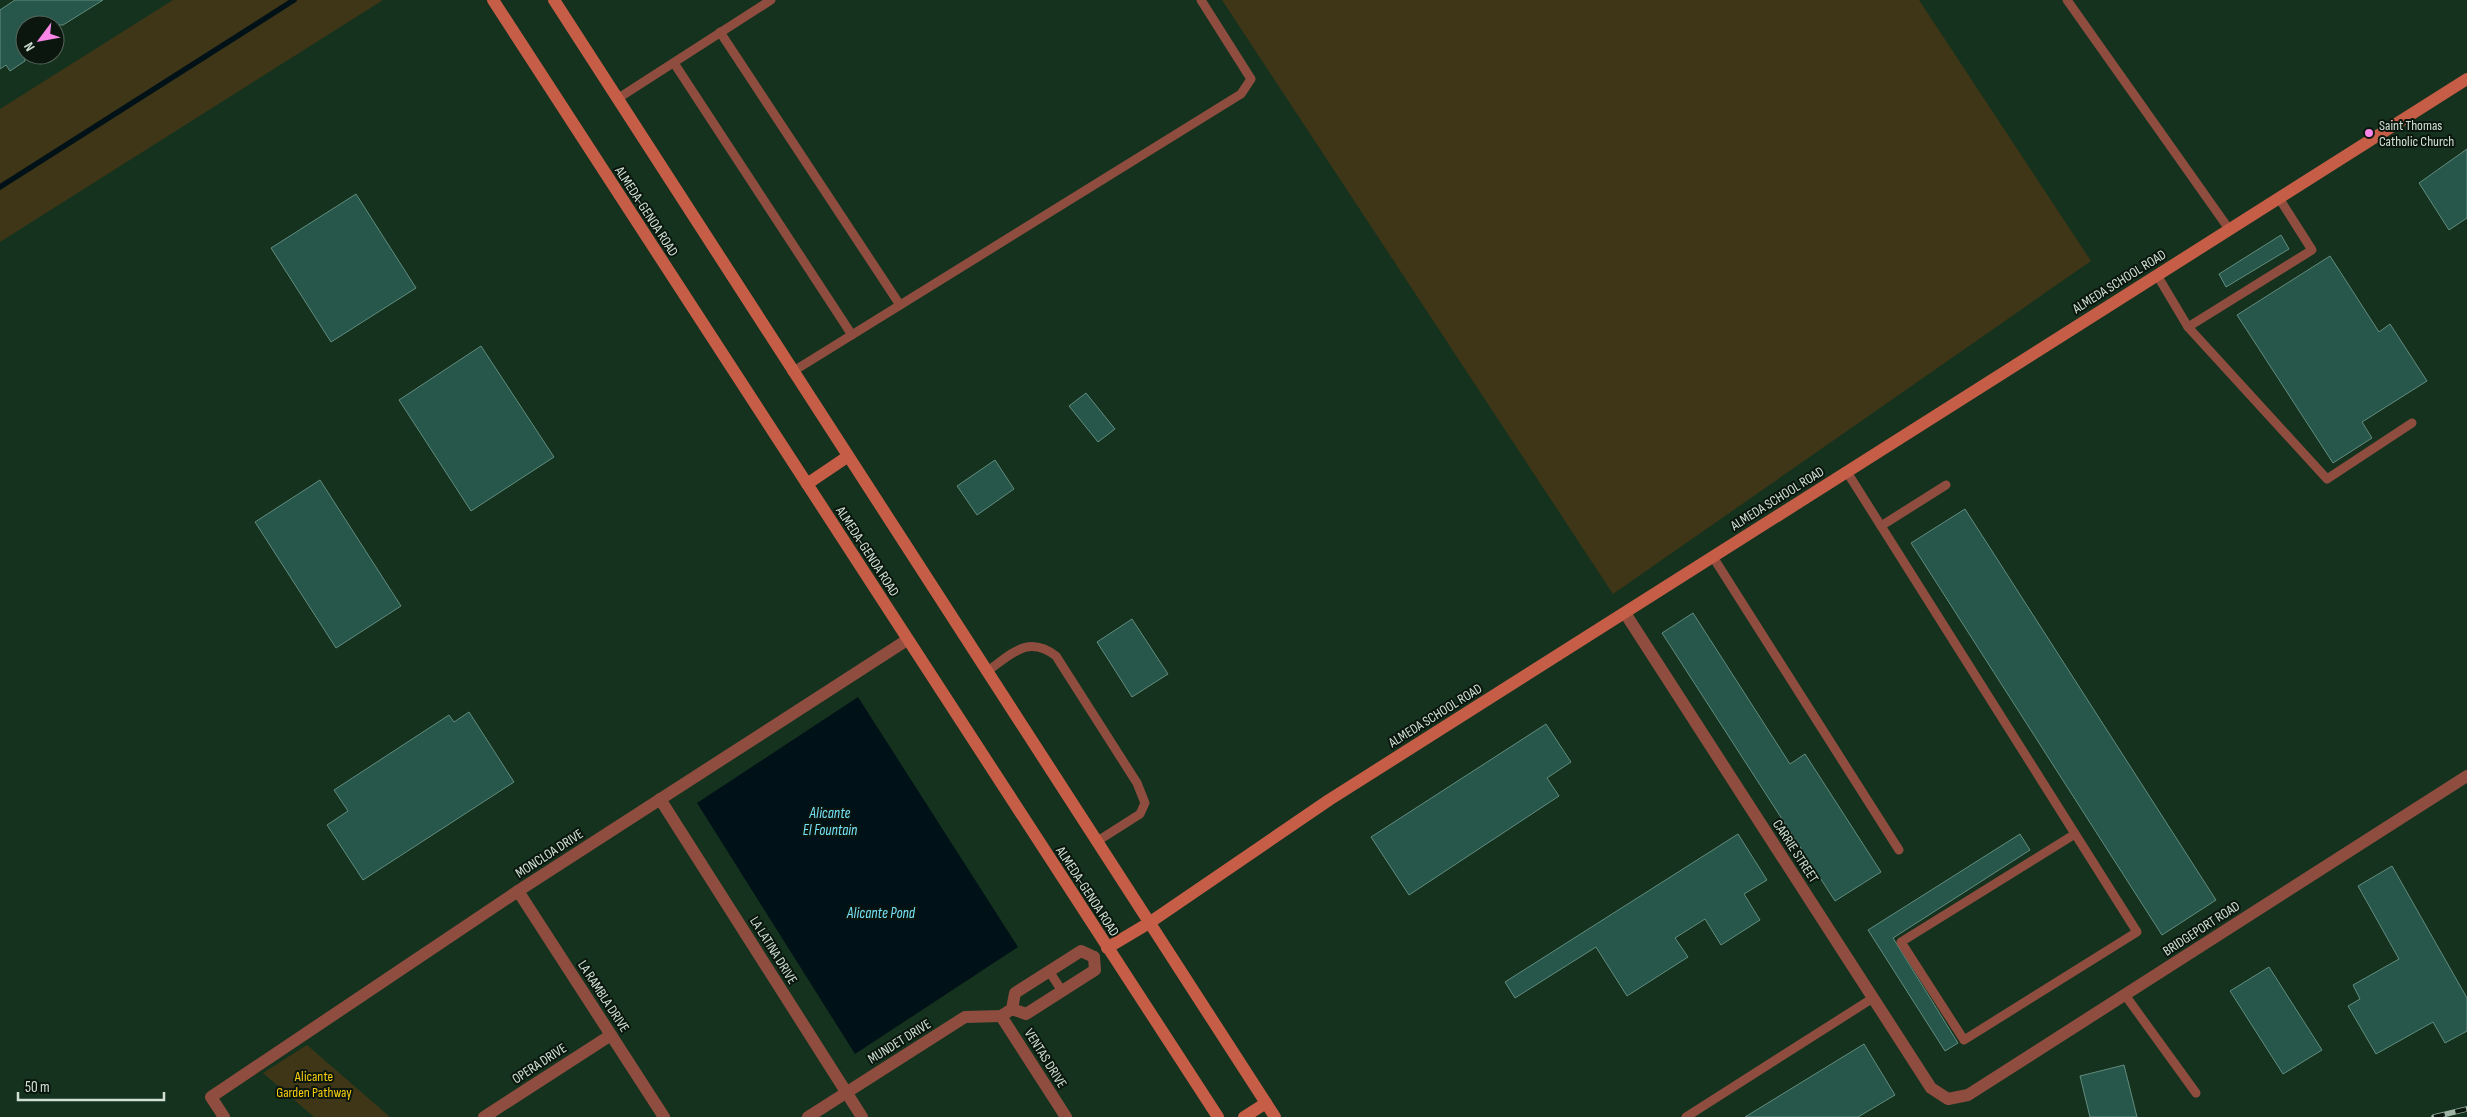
<svg xmlns="http://www.w3.org/2000/svg" width="2467" height="1117" viewBox="0 0 2467 1117" font-family="'Sofia Sans Condensed',sans-serif">
	<style>
		.green { fill: #3f3617 }
		.water { fill: #001217 }
		.lines { fill: none; stroke-linecap: round; stroke-linejoin: round }
		.stream { stroke: #001217; stroke-width: 5.5 }
		.building { fill: #27574a; stroke: #628c7f }
		.lane { stroke: #8f4d3f; stroke-width: 9 }
		.street { stroke: #8f4d3f; stroke-width: 12 }
		.secondary { stroke: #c65d47; stroke-width: 12 }
		.rail-casing { stroke: #9fb3a5; stroke-width: 5.5 }
		.rail { stroke: #0a160e; stroke-width: 4; stroke-dasharray: 11; stroke-linecap: butt }
		.poi-dot { fill: #fa87e8; stroke: #0a160e; stroke-width: 2 }
		.labels { text-anchor: middle; stroke-width: 4; stroke-linejoin: round; paint-order: stroke }
		.poi-label { font-size: 14px; fill: #d0e1d4; stroke: #0a160e; text-anchor: start }
		.street-label { font-size: 14px; fill: #d0e1d4; stroke: #0a160e }
		.park-label { font-size: 14px; fill: #f8cd0f; stroke: #0a160e }
		.water-label { font-size: 15px; font-style: italic; fill: #76e2f9; stroke: #0a160e }
	</style>
	<rect width="100%" height="100%" fill="#14321e"/>
	<g class="green">
		<polygon points="173,0 383,0 0,242 0,109"/>
		<polygon points="1222,0 1919,0 2091,261 1613,594"/>
		<polygon points="307,1045 390,1117 314,1117 263,1073"/>
	</g>
	<polygon class="water" points="858,697 1018,947 855,1054 697,803"/>
	<g class="lines">
		<polyline class="stream" points="0,187 294,0"/>
	</g>
	<g class="building">
		<polygon points="15,0 103,0 63,25 25,25 25,61 10,71 6,65 0,69 0,10"/>
		<polygon points="2467,149 2467,218 2449,230 2419,183"/>
		<polygon points="356,194 416,288 331,342 271,248"/>
		<polygon points="2281,235 2289,249 2226,287 2219,274"/>
		<polygon points="2330,256 2379,332 2390,324 2427,381 2362,422 2372,438 2333,463 2237,315"/>
		<polygon points="481,346 554,457 471,511 399,400"/>
		<polygon points="1086,393 1115,429 1098,442 1069,406"/>
		<polygon points="995,460 1014,489 977,515 957,486"/>
		<polygon points="320,480 401,606 336,648 255,522"/>
		<polygon points="1965,509 2216,900 2162,935 1911,543"/>
		<polygon points="1693,613 1790,764 1805,754 1881,872 1835,901 1662,633"/>
		<polygon points="1132,619 1168,674 1132,697 1097,642"/>
		<polygon points="469,712 514,782 363,880 327,825 348,811 334,790 449,715 454,722"/>
		<polygon points="1546,724 1571,762 1547,778 1559,796 1409,895 1371,837"/>
		<polygon points="1738,834 1767,880 1744,894 1760,920 1721,945 1705,919 1675,938 1688,957 1627,996 1596,947 1515,998 1505,982"/>
		<polygon points="2020,834 2030,850 1893,938 1958,1043 1945,1051 1868,930"/>
		<polygon points="2392,866 2467,998 2467,1031 2445,1043 2433,1022 2376,1054 2348,1006 2360,999 2353,985 2399,959 2358,886"/>
		<polygon points="2269,967 2322,1050 2283,1074 2230,991"/>
		<polygon points="1864,1044 1895,1095 1858,1117 1745,1117"/>
		<polygon points="2124,1065 2137,1117 2090,1117 2080,1076"/>
	</g>
	<g class="lines">
		<g class="lane">
			<polyline points="2067,0 2229,229"/>
			<polyline points="720,32 900,305"/>
			<polyline points="674,63 852,335"/>
			<polyline points="617,99 771,0"/>
			<polyline points="2157,275 2188,327 2312,250 2279,198"/>
			<polyline points="2188,327 2327,479 2412,423"/>
			<polyline points="792,372 1241,94 1251,79 1201,0"/>
			<polyline points="1847,472 2137,932 1964,1040 1901,942 2075,834"/>
			<polyline points="1881,526 1946,485"/>
			<polyline points="1713,557 1899,850"/>
			<path d="M986,672C1011,655 1027,634 1056,656L1137,783L1145,803L1140,814L1096,842"/>
			<polyline points="1049,971 1062,991"/>
			<polyline points="2125,995 2196,1093"/>
			<polyline points="1686,1117 1873,998"/>
		</g>
		<g class="street">
			<polyline points="1625,613 1931,1088 1948,1099 1968,1095 2467,776"/>
			<polyline points="660,799 862,1117"/>
			<polyline points="518,891 664,1117"/>
			<polyline points="1012,1009 1026,1014 1095,970 1094,957"/>
			<polyline points="1001,1016 1066,1117"/>
			<polyline points="224,1117 211,1097 518,891 907,640"/>
			<polyline points="484,1117 611,1035"/>
			<polyline points="808,1117 965,1017 1001,1016 1012,1009 1015,993 1081,951 1094,957"/>
		</g>
		<g class="secondary">
			<polyline points="493,0 1218,1117"/>
			<polyline points="554,0 1275,1117"/>
			<polyline points="807,484 847,457"/>
			<polyline points="1107,948 1149,923 1329,800 2467,79"/>
			<polyline points="1244,1117 1266,1103"/>
		</g>
		<g class="rail-casing">
			<polyline id="rail" points="2434,1117 2467,1109"/>
		</g>
		<use href="#rail" class="rail"/>
	</g>
	<circle class="poi-dot" cx="2369" cy="133" r="5"/>
	<g class="labels">
		<g class="poi-label">
			<text x="2379" y="130">Saint Thomas<tspan x="2379" dy="16">Catholic Church</tspan></text>
		</g>
		<g class="street-label">
			<text transform="translate(647 211) rotate(57)" y="5">ALMEDA-GENOA ROAD</text>
			<text transform="translate(2119 281) rotate(-32)" y="5">ALMEDA SCHOOL ROAD</text>
			<text transform="translate(1777 498) rotate(-32)" y="5">ALMEDA SCHOOL ROAD</text>
			<text transform="translate(868 551) rotate(57)" y="5">ALMEDA-GENOA ROAD</text>
			<text transform="translate(1435 715) rotate(-32)" y="5">ALMEDA SCHOOL ROAD</text>
			<text transform="translate(1796 851) rotate(57)" y="5">CARRIE STREET</text>
			<text transform="translate(549 853) rotate(-33)" y="5">MONCLOA DRIVE</text>
			<text transform="translate(1088 891) rotate(57)" y="5">ALMEDA-GENOA ROAD</text>
			<text transform="translate(2201 928) rotate(-33)" y="5">BRIDGEPORT ROAD</text>
			<text transform="translate(774 950) rotate(58)" y="5">LA LATINA DRIVE</text>
			<text transform="translate(604 996) rotate(57)" y="5">LA RAMBLA DRIVE</text>
			<text transform="translate(899 1041) rotate(-32)" y="5">MUNDET DRIVE</text>
			<text transform="translate(1046 1058) rotate(58)" y="5">VENTAS DRIVE</text>
			<text transform="translate(539 1063) rotate(-33)" y="5">OPERA DRIVE</text>
		</g>
		<g class="park-label">
			<text x="314" y="1081">Alicante<tspan x="314" dy="16">Garden Pathway</tspan></text>
		</g>
		<g class="water-label">
			<text x="830" y="818">Alicante<tspan x="830" dy="17">El Fountain</tspan></text>
			<text x="881" y="918">Alicante Pond</text>
		</g>
	</g>
	<g transform="translate(40 40) rotate(238)"><circle r="24" fill="#0a160e" stroke="#59675d"/>
	<path d="M0-4L9 19L0 12L-9 19Z" fill="#fa87e8"/>
	<text y="-8" font-size="14" font-weight="bold" text-anchor="middle" fill="#d0e1d4">N</text>
	</g>
	<path d="M18 1092v8h146v-8" fill="none" stroke="#d0e1d4" stroke-width="2.5"/>
	<text x="25" y="1092" font-size="15" fill="#d0e1d4" stroke="#0a160e" stroke-width="4" paint-order="stroke">50 m</text>
</svg>
